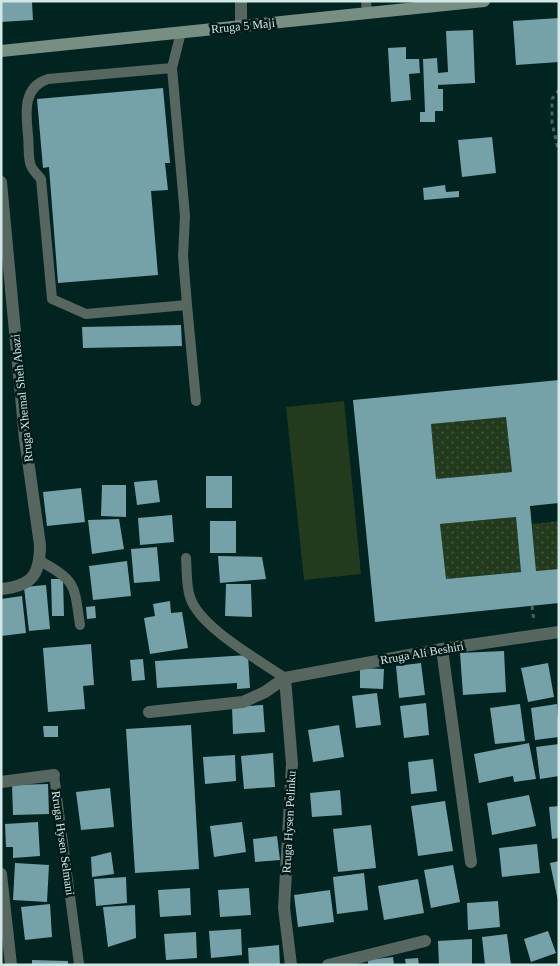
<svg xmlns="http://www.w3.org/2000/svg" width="560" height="966" viewBox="0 0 560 966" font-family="Georgia,serif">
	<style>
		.grass { fill: url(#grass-dots) }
		.pitch { fill: #233b1c }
		.building { fill: #75a1a8; fill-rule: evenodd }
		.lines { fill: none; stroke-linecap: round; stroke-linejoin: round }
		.path { stroke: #456461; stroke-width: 3; stroke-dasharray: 4 4; stroke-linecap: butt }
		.lane { stroke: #57665e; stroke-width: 10 }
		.street { stroke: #57665e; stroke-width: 12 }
		.secondary { stroke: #778f82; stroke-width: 12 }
		.labels { text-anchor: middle; stroke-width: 5; stroke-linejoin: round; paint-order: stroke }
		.street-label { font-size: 12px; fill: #d1e8e5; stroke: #001a18 }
	</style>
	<defs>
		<pattern id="grass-dots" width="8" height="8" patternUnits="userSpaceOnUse" patternTransform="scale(1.25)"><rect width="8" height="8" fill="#233b1c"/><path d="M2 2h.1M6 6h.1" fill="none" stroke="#42573d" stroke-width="1.8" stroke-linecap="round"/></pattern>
	</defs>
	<rect width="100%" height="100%" fill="#022421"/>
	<g class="grass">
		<polygon points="506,417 512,472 436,479 431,424"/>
		<polygon points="516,517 521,572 446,579 440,524"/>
		<polygon points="559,521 559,569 536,571 532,524"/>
	</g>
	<polygon class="pitch" points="344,401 361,574 304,580 286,407"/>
	<g class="building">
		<polygon points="1,1 32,2 33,20 1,22"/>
		<polygon points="559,18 559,62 516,65 513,21"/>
		<polygon points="473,30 475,83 438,85 438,89 443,89 443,111 435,111 435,122 420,122 420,112 425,112 423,59 437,58 438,73 448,72 446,31"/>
		<polygon points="406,47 406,59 419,59 420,73 409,74 411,100 391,102 388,48"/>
		<polygon points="163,88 170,163 165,163 168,190 151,191 158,275 58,283 49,167 43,168 37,99"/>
		<polygon points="492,137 496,173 462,177 458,140"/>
		<polygon points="445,185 446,192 459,191 459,197 424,200 423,188"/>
		<polygon points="181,325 182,346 83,348 82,327"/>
		<path d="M559,380V503L530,506L536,571L559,569V603L375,622L353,400ZM506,417L512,472L436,479L431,424ZM516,517L521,572L446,579L440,524Z"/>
		<rect x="206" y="476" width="26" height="32"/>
		<polygon points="157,480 160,502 137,505 134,482"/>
		<polygon points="102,485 126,485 126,517 101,516"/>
		<polygon points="81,488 85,522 47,526 43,492"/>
		<polygon points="172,515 174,542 140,545 138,518"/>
		<polygon points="119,519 124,549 92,554 88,520"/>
		<rect x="210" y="521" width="26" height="32"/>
		<polygon points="157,547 160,581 134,583 131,549"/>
		<polygon points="218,556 262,557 266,579 220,583"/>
		<polygon points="127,561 131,596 93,600 89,566"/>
		<polygon points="51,579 63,579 64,616 52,616"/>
		<polygon points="226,584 251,584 252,617 225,616"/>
		<polygon points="46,585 50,629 29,631 24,587"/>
		<polygon points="22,596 26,633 1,636 1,599"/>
		<polygon points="170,601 171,613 182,612 188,648 150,654 144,618 155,616 153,604"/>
		<polygon points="95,606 96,618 87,619 86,607"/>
		<polygon points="91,644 94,685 83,686 85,709 48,712 43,648"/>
		<polygon points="504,651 506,692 463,695 460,653"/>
		<polygon points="248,655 250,688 237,689 237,683 157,688 155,661"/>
		<polygon points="143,659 145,680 132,681 130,660"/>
		<polygon points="421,663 425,695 399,698 396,666"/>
		<polygon points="548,663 554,697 528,702 521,668"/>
		<polygon points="360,668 384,669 383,689 360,688"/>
		<polygon points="377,693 381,725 356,728 352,696"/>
		<polygon points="426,703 429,735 404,738 400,706"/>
		<polygon points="520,704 525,741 495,744 490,708"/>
		<polygon points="557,704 559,737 535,740 531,708"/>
		<polygon points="263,705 265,732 233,734 232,707"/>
		<polygon points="191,725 199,869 135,873 126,729"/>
		<polygon points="339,725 344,757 313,762 308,730"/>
		<polygon points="43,726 58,726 58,737 44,737"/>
		<polygon points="529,743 536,779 514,782 513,776 479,783 474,754"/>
		<polygon points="559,744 559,776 540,779 536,747"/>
		<polygon points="273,753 275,787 244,789 241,756"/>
		<polygon points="235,755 236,781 205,784 203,757"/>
		<polygon points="433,759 437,791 411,794 408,762"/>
		<polygon points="48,784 49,814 13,815 12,785"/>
		<polygon points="110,788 114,827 81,830 76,792"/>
		<polygon points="340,790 342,815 312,817 310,793"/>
		<polygon points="529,795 536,826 492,835 487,803"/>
		<polygon points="445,801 453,851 418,856 411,806"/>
		<polygon points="559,806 559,838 552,839 549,807"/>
		<polygon points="38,822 40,856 13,858 13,847 6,847 5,824"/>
		<polygon points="242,822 246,852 214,857 210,826"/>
		<polygon points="371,825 376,868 338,872 333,829"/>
		<polygon points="277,836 280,860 255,862 253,839"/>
		<polygon points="537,844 540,873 502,877 499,848"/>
		<polygon points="111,852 114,874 92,877 91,857"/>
		<polygon points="559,861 559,901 558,901 550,863"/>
		<polygon points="15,863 49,865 47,902 13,900"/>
		<polygon points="453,865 460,902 431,908 424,870"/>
		<polygon points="364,873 368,910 337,914 333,877"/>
		<polygon points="126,877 127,903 96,906 94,879"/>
		<polygon points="418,879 424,913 384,920 378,886"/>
		<polygon points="190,888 191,915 160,917 158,890"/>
		<polygon points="249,888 251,915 220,917 218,890"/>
		<polygon points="330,890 334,922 298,927 294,895"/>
		<polygon points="498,901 500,927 468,930 467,903"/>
		<polygon points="50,904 52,937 25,940 21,907"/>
		<polygon points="135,905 136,938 108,947 103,907"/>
		<polygon points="241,929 242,955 211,958 209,931"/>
		<polygon points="548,931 556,953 531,962 524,939"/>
		<polygon points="196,932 197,958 166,960 164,934"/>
		<polygon points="507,934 511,965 485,965 482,937"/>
		<polygon points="472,939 472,965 439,965 438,941"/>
		<polygon points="279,945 280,965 249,965 248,948"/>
		<polygon points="393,957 394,965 368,965 368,960"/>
		<polygon points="418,958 419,965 406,965 405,959"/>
		<polygon points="32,960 68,961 68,965 32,965"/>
	</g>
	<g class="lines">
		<g class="path">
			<polyline points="559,90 552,99 552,123 559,153"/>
			<polyline points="532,606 534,622"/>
		</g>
		<g class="lane">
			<polyline points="366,1 367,13"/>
			<path d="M172,68L48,79C22,87 26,114 28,135C29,144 28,154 30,163C31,169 37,174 41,179L52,299L86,314L187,305L183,256L185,216L172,68L181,32"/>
			<polyline points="187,305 196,401"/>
			<path d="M186,558C187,570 186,585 190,597C199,627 259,660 285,678"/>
			<path d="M40,561C77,581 74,585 80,625"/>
			<polyline points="54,775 79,964"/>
		</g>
		<g class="street">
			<polyline points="241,1 241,26"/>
			<path d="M1,182L25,439L40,545C40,575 32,586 1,589"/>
			<polyline points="442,649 471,862"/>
			<polyline points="285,678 292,764 284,908 291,965"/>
			<polyline points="149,712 243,702 265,692 285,678 442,649 559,632"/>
			<polyline points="1,782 54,775"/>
			<polyline points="1,874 11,965"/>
			<polyline points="328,965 425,941"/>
		</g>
		<polyline class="secondary" points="1,51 484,1"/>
	</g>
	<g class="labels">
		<g class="street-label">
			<text transform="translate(243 26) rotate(-6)" y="4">Rruga 5 Maji</text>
			<text transform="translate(22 398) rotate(-96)" y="4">Rruga Xhemal Sheh Abazi</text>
			<text transform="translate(422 653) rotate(-10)" y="4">Rruga Ali Beshiri</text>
			<text transform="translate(289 822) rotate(-87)" y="4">Rruga Hysen Pelinku</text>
			<text transform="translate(63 843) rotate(82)" y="4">Rruga Hysen Selmani</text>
		</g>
	</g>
	<rect width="560" height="966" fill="none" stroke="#d1e8e5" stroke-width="5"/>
</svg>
